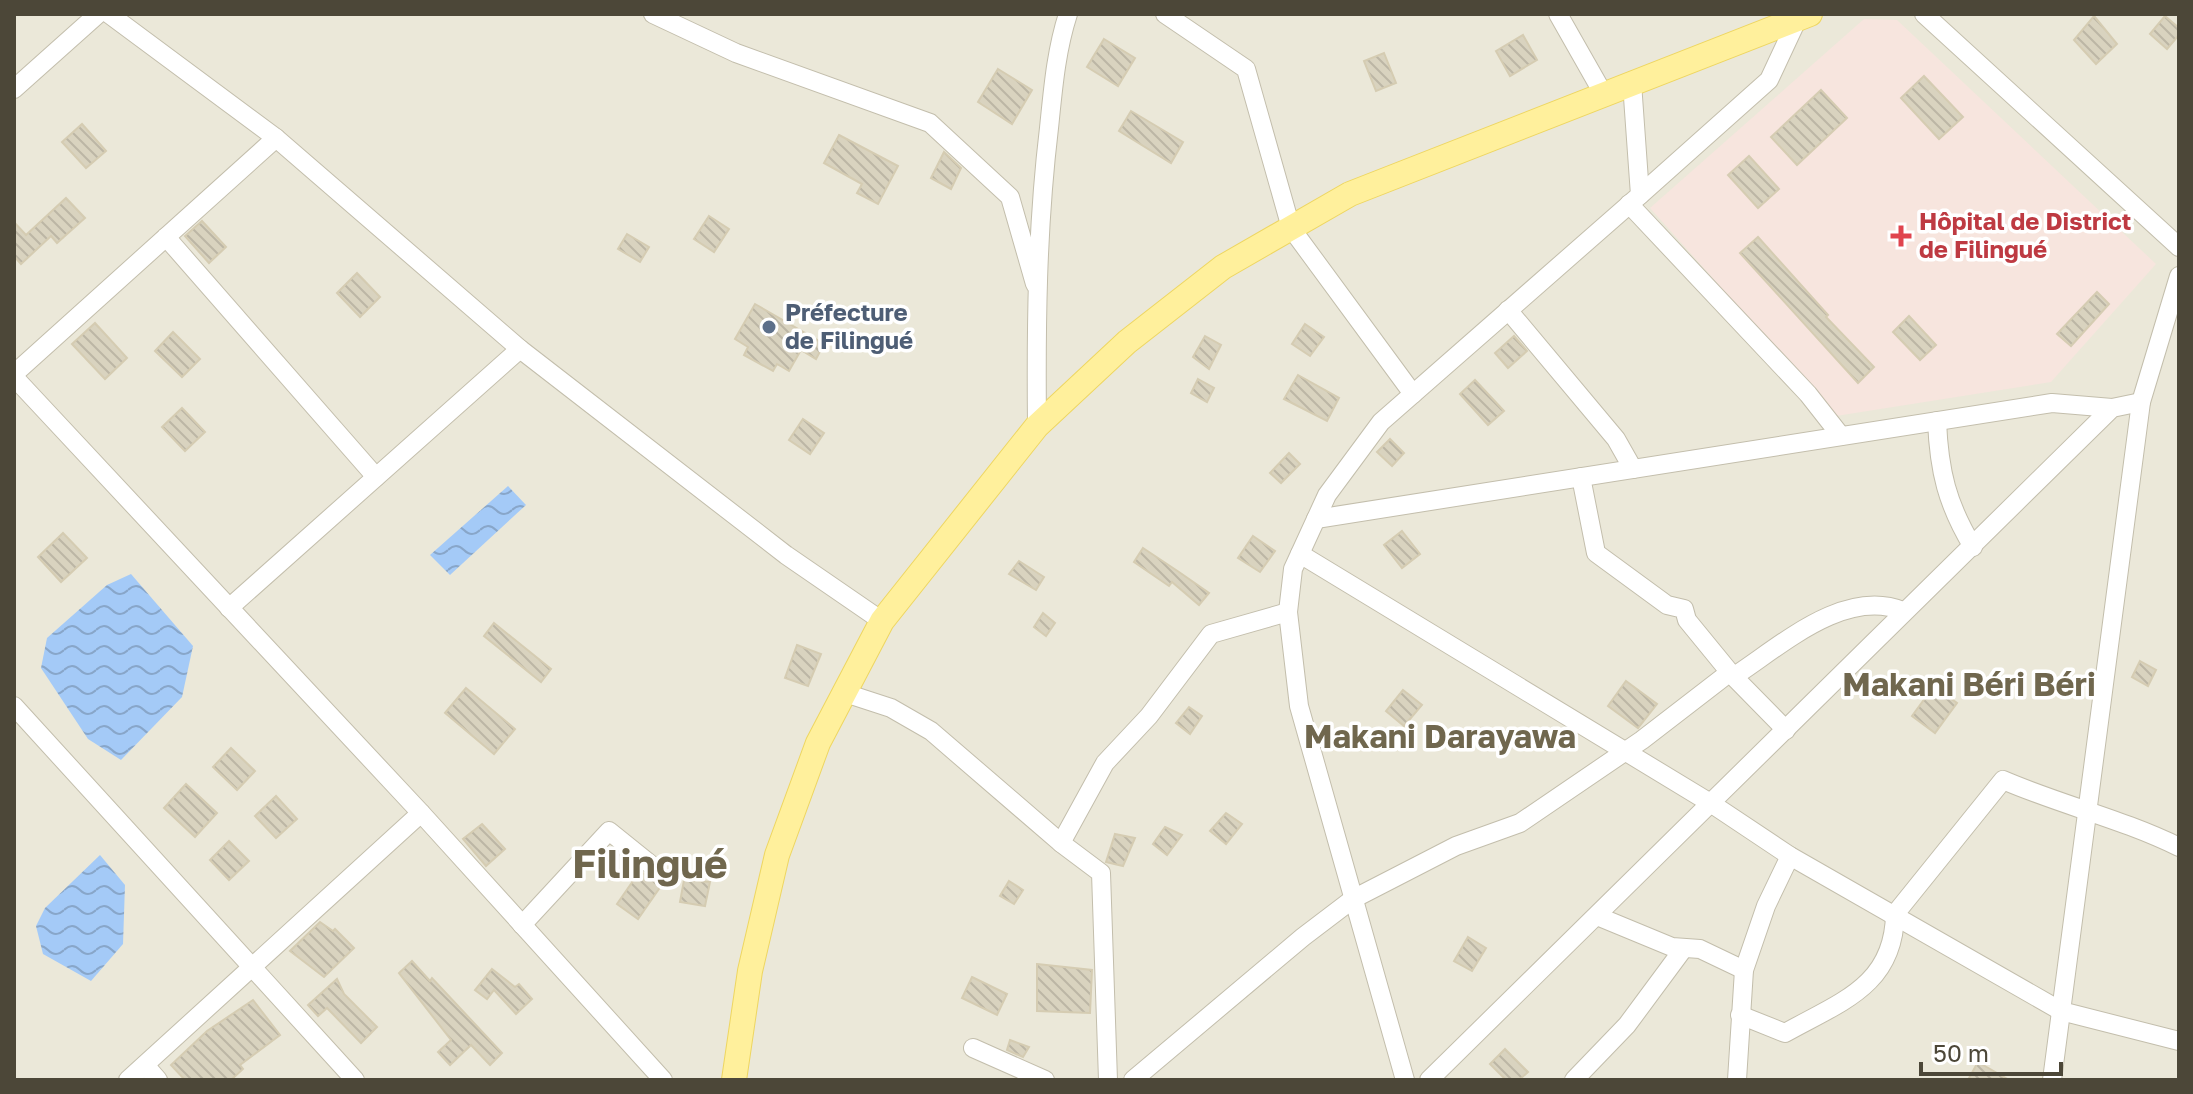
<svg xmlns="http://www.w3.org/2000/svg" width="2193" height="1094" viewBox="0 0 2193 1094" font-family="'Golos Text',sans-serif">
	<style>
		.residential { fill: #ebe8d9 }
		.medical { fill: #f7e5de }
		.water { fill: url(#water-waves) }
		.building { fill: url(#building-back-hatch); stroke: #d5ccb2; stroke-width: 2 }
		.lines { fill: none; stroke-linecap: round; stroke-linejoin: round }
		.minor-casing { stroke: #c3beac; stroke-width: 20 }
		.major-casing { stroke: #eed661; stroke-width: 26 }
		.minor { stroke: #fff; stroke-width: 18 }
		.major { stroke: #fff09c; stroke-width: 24 }
		.health-dot { fill: #e0444e; stroke: #fff; stroke-width: 3 }
		.service-dot { fill: #5c6f8a; stroke: #fff; stroke-width: 3 }
		.labels { text-anchor: middle; stroke-width: 7; stroke-linejoin: round; paint-order: stroke }
		.health-label { font-size: 24px; font-weight: bold; fill: #be3a42; stroke: #fff; text-anchor: start }
		.service-label { font-size: 24px; font-weight: bold; fill: #4e5e75; stroke: #fff; text-anchor: start }
		.district-label { font-size: 32px; font-weight: bold; fill: #70674e; stroke: #fff }
		.town-label { font-size: 40px; font-weight: bold; fill: #70674e; stroke: #fff }
	</style>
	<defs>
		<pattern id="water-waves" width="16" height="10" patternUnits="userSpaceOnUse" patternTransform="scale(2)"><rect width="16" height="10" fill="#a4caf7"/><path d="M0 5q4-4 8 0t8 0" fill="none" stroke="#88a6c9"/></pattern>
		<pattern id="building-back-hatch" width="6" height="6" patternUnits="userSpaceOnUse" patternTransform="scale(2)"><rect width="6" height="6" fill="#d9d3bf"/><path d="M-1 5l2 2M0 0l6 6M5-1l2 2" fill="none" stroke="#bcb6a5"/></pattern>
	</defs>
	<rect width="100%" height="100%" fill="#f7f5eb"/>
	<rect class="residential" x="14" y="14" width="2165" height="1066"/>
	<polygon class="medical" points="1864,19 1897,20 2156,264 2051,382 1836,416 1650,208"/>
	<g class="water">
		<polygon points="508,486 526,505 450,575 430,555"/>
		<polygon points="131,574 193,646 182,697 121,760 88,739 41,668 47,638 107,585"/>
		<polygon points="100,855 125,885 123,944 91,981 43,954 36,926 45,908"/>
	</g>
	<g class="building">
		<polygon points="2094,16 2117,44 2096,64 2074,40"/>
		<polygon points="2165,16 2179,28 2179,35 2167,49 2150,34"/>
		<polygon points="1523,35 1537,60 1510,76 1496,51"/>
		<polygon points="1104,39 1135,58 1118,86 1087,67"/>
		<polygon points="1384,53 1396,83 1376,91 1364,61"/>
		<polygon points="998,69 1032,90 1012,124 978,102"/>
		<polygon points="1924,76 1963,117 1939,139 1901,98"/>
		<polygon points="1821,90 1847,118 1797,165 1771,137"/>
		<polygon points="1131,111 1183,142 1171,163 1119,131"/>
		<polygon points="82,124 106,151 86,168 62,142"/>
		<polygon points="839,135 898,166 878,204 857,193 862,184 824,163"/>
		<polygon points="944,152 961,168 951,189 931,178"/>
		<polygon points="1749,156 1779,189 1758,208 1728,175"/>
		<polygon points="66,198 85,218 57,243 51,236 21,264 14,256 14,222 26,235"/>
		<polygon points="709,216 729,229 714,252 694,239"/>
		<polygon points="202,221 226,247 209,263 185,236"/>
		<polygon points="627,234 649,247 640,262 618,249"/>
		<polygon points="1758,237 1828,315 1826,317 1874,367 1858,383 1740,253"/>
		<polygon points="357,273 380,297 360,317 337,293"/>
		<polygon points="2097,292 2109,304 2071,346 2057,334"/>
		<polygon points="755,304 824,344 816,359 801,350 789,371 777,364 773,371 744,355 748,347 735,339"/>
		<polygon points="1909,316 1936,345 1920,360 1893,332"/>
		<polygon points="95,323 127,358 105,379 72,344"/>
		<polygon points="1305,324 1324,337 1310,356 1292,344"/>
		<polygon points="173,332 200,359 182,377 155,351"/>
		<polygon points="1205,336 1221,345 1209,369 1193,357"/>
		<polygon points="1514,336 1527,351 1508,368 1495,353"/>
		<polygon points="1298,375 1339,398 1327,421 1284,399"/>
		<polygon points="1198,379 1214,388 1207,402 1191,393"/>
		<polygon points="1475,380 1504,411 1488,425 1460,394"/>
		<polygon points="182,408 205,432 185,451 162,427"/>
		<polygon points="803,419 824,433 810,454 789,440"/>
		<polygon points="1390,439 1404,453 1392,466 1377,452"/>
		<polygon points="1289,453 1300,464 1281,483 1270,473"/>
		<polygon points="1402,531 1420,554 1402,568 1384,545"/>
		<polygon points="63,533 87,558 61,582 38,557"/>
		<polygon points="1253,536 1275,551 1260,572 1238,558"/>
		<polygon points="1143,548 1179,572 1209,593 1199,605 1172,582 1169,586 1134,562"/>
		<polygon points="1019,561 1044,577 1036,590 1009,574"/>
		<polygon points="1043,613 1055,623 1046,636 1034,627"/>
		<polygon points="494,623 551,669 541,682 484,636"/>
		<polygon points="797,645 821,654 808,686 785,678"/>
		<polygon points="2140,661 2156,670 2148,686 2132,677"/>
		<polygon points="1626,681 1657,704 1638,728 1608,706"/>
		<polygon points="1934,686 1957,703 1935,733 1912,716"/>
		<polygon points="466,688 515,729 494,754 445,713"/>
		<polygon points="1403,690 1422,705 1404,726 1386,711"/>
		<polygon points="1189,707 1202,716 1190,734 1176,723"/>
		<polygon points="231,748 255,771 237,790 213,767"/>
		<polygon points="186,784 217,813 195,837 164,808"/>
		<polygon points="276,796 297,819 276,838 255,816"/>
		<polygon points="1226,813 1242,824 1226,844 1210,831"/>
		<polygon points="482,824 505,849 486,866 463,839"/>
		<polygon points="1165,827 1182,835 1167,855 1153,844"/>
		<polygon points="1115,834 1135,838 1123,866 1106,862"/>
		<polygon points="229,841 249,861 229,880 210,860"/>
		<polygon points="640,871 661,886 638,919 617,904"/>
		<polygon points="684,880 710,882 705,906 680,902"/>
		<polygon points="1009,881 1023,890 1014,904 1000,896"/>
		<polygon points="320,922 333,931 335,929 354,948 324,977 290,951"/>
		<polygon points="1468,937 1486,948 1472,971 1454,961"/>
		<polygon points="412,961 430,981 432,978 502,1053 490,1065 471,1045 450,1065 438,1052 451,1040 399,973"/>
		<polygon points="1037,964 1092,970 1090,1013 1037,1011"/>
		<polygon points="492,969 515,987 519,984 532,999 516,1014 494,990 487,999 475,990"/>
		<polygon points="972,977 1007,994 997,1015 962,998"/>
		<polygon points="337,979 344,994 377,1027 361,1043 327,1008 318,1016 308,1005"/>
		<polygon points="253,1000 280,1035 240,1065 243,1069 231,1080 185,1080 171,1065 207,1031"/>
		<polygon points="1010,1040 1029,1047 1023,1057 1007,1050"/>
		<polygon points="1505,1049 1528,1072 1519,1080 1506,1080 1490,1064"/>
		<polygon points="1978,1062 2009,1080 1968,1080"/>
	</g>
	<g class="lines">
		<g class="minor-casing">
			<g id="minor">
				<polyline points="109,14 276,138 520,349 786,555 882,621"/>
				<polyline points="653,14 736,53 930,123 1010,197 1035,284"/>
				<polyline points="1165,14 1246,69 1291,228 1413,394"/>
				<polyline points="1558,14 1604,95"/>
				<polyline points="1924,14 2179,247"/>
				<polyline points="14,89 98,14"/>
				<polyline points="1640,195 1769,80 1798,18"/>
				<polyline points="1629,204 1808,394 1841,436"/>
				<polyline points="166,237 376,477"/>
				<polyline points="1508,310 1616,439 1633,469"/>
				<polyline points="14,374 276,138"/>
				<polyline points="14,377 421,813 663,1080"/>
				<path d="M1937,421C1939,471 1947,504 1973,547"/>
				<path d="M1037,426C1036,326 1037,228 1049,128C1053,89 1056,51 1068,14"/>
				<polyline points="1581,477 1596,553 1667,605 1684,609 1687,620 1732,675 1786,730"/>
				<polyline points="1316,519 2052,403 2112,408"/>
				<polyline points="1300,554 1712,804 1790,856 2061,1011 2179,1041"/>
				<polyline points="229,608 520,349"/>
				<polyline points="842,692 891,708 931,731 1061,843"/>
				<polyline points="14,706 355,1080"/>
				<polyline points="1597,916 1672,947 1700,949 1744,970"/>
				<polyline points="522,925 609,831 650,864"/>
				<path d="M1740,1015L1785,1033C1840,1002 1894,986 1895,914L2003,780C2061,805 2122,819 2179,847"/>
				<polyline points="973,1048 1045,1080"/>
				<polyline points="145,1065 158,1080"/>
				<polyline points="128,1080 421,813"/>
				<polyline points="1108,1080 1101,873 1061,843 1105,763 1149,716 1211,634 1288,612"/>
				<path d="M1133,1080L1303,937L1353,899L1456,846L1520,823L1642,740L1725,676L1739,673C1784,643 1846,588 1903,611"/>
				<polyline points="1405,1080 1299,706 1288,612 1293,569 1327,495 1381,422 1640,195 1632,83"/>
				<polyline points="1429,1080 2112,408 2141,402"/>
				<polyline points="1574,1080 1627,1025 1684,948"/>
				<polyline points="1737,1080 1744,970 1766,906 1790,856"/>
				<polyline points="2052,1080 2141,402 2179,276"/>
			</g>
		</g>
		<g class="major-casing">
			<polyline id="major" points="734,1080 750,971 777,855 818,743 882,621 1037,426 1127,342 1223,267 1350,194 1810,14"/>
		</g>
		<use href="#minor" class="minor"/>
		<use href="#major" class="major"/>
	</g>
	<path class="health-dot" d="M1897 224h8v8h8v8h-8v8h-8v-8h-8v-8h8z"/>
	<circle class="service-dot" cx="769" cy="327" r="8"/>
	<g class="labels">
		<g class="health-label">
			<text x="1919" y="230">Hôpital de District<tspan x="1919" dy="28">de Filingué</tspan></text>
		</g>
		<g class="service-label">
			<text x="785" y="321">Préfecture<tspan x="785" dy="28">de Filingué</tspan></text>
		</g>
		<g class="district-label">
			<text x="1969" y="696">Makani Béri Béri</text>
			<text x="1440" y="748">Makani Darayawa</text>
		</g>
		<g class="town-label">
			<text x="650" y="878">Filingué</text>
		</g>
	</g>
	<rect width="2193" height="1094" fill="none" stroke="#4c4738" stroke-width="32"/>
	<path d="M1921 1062v12h140v-12" fill="none" stroke="#4c4738" stroke-width="4"/>
	<text x="1933" y="1062" font-size="24" fill="#4c4738" stroke="#ffffff" stroke-width="6" paint-order="stroke">50 m</text>
</svg>
